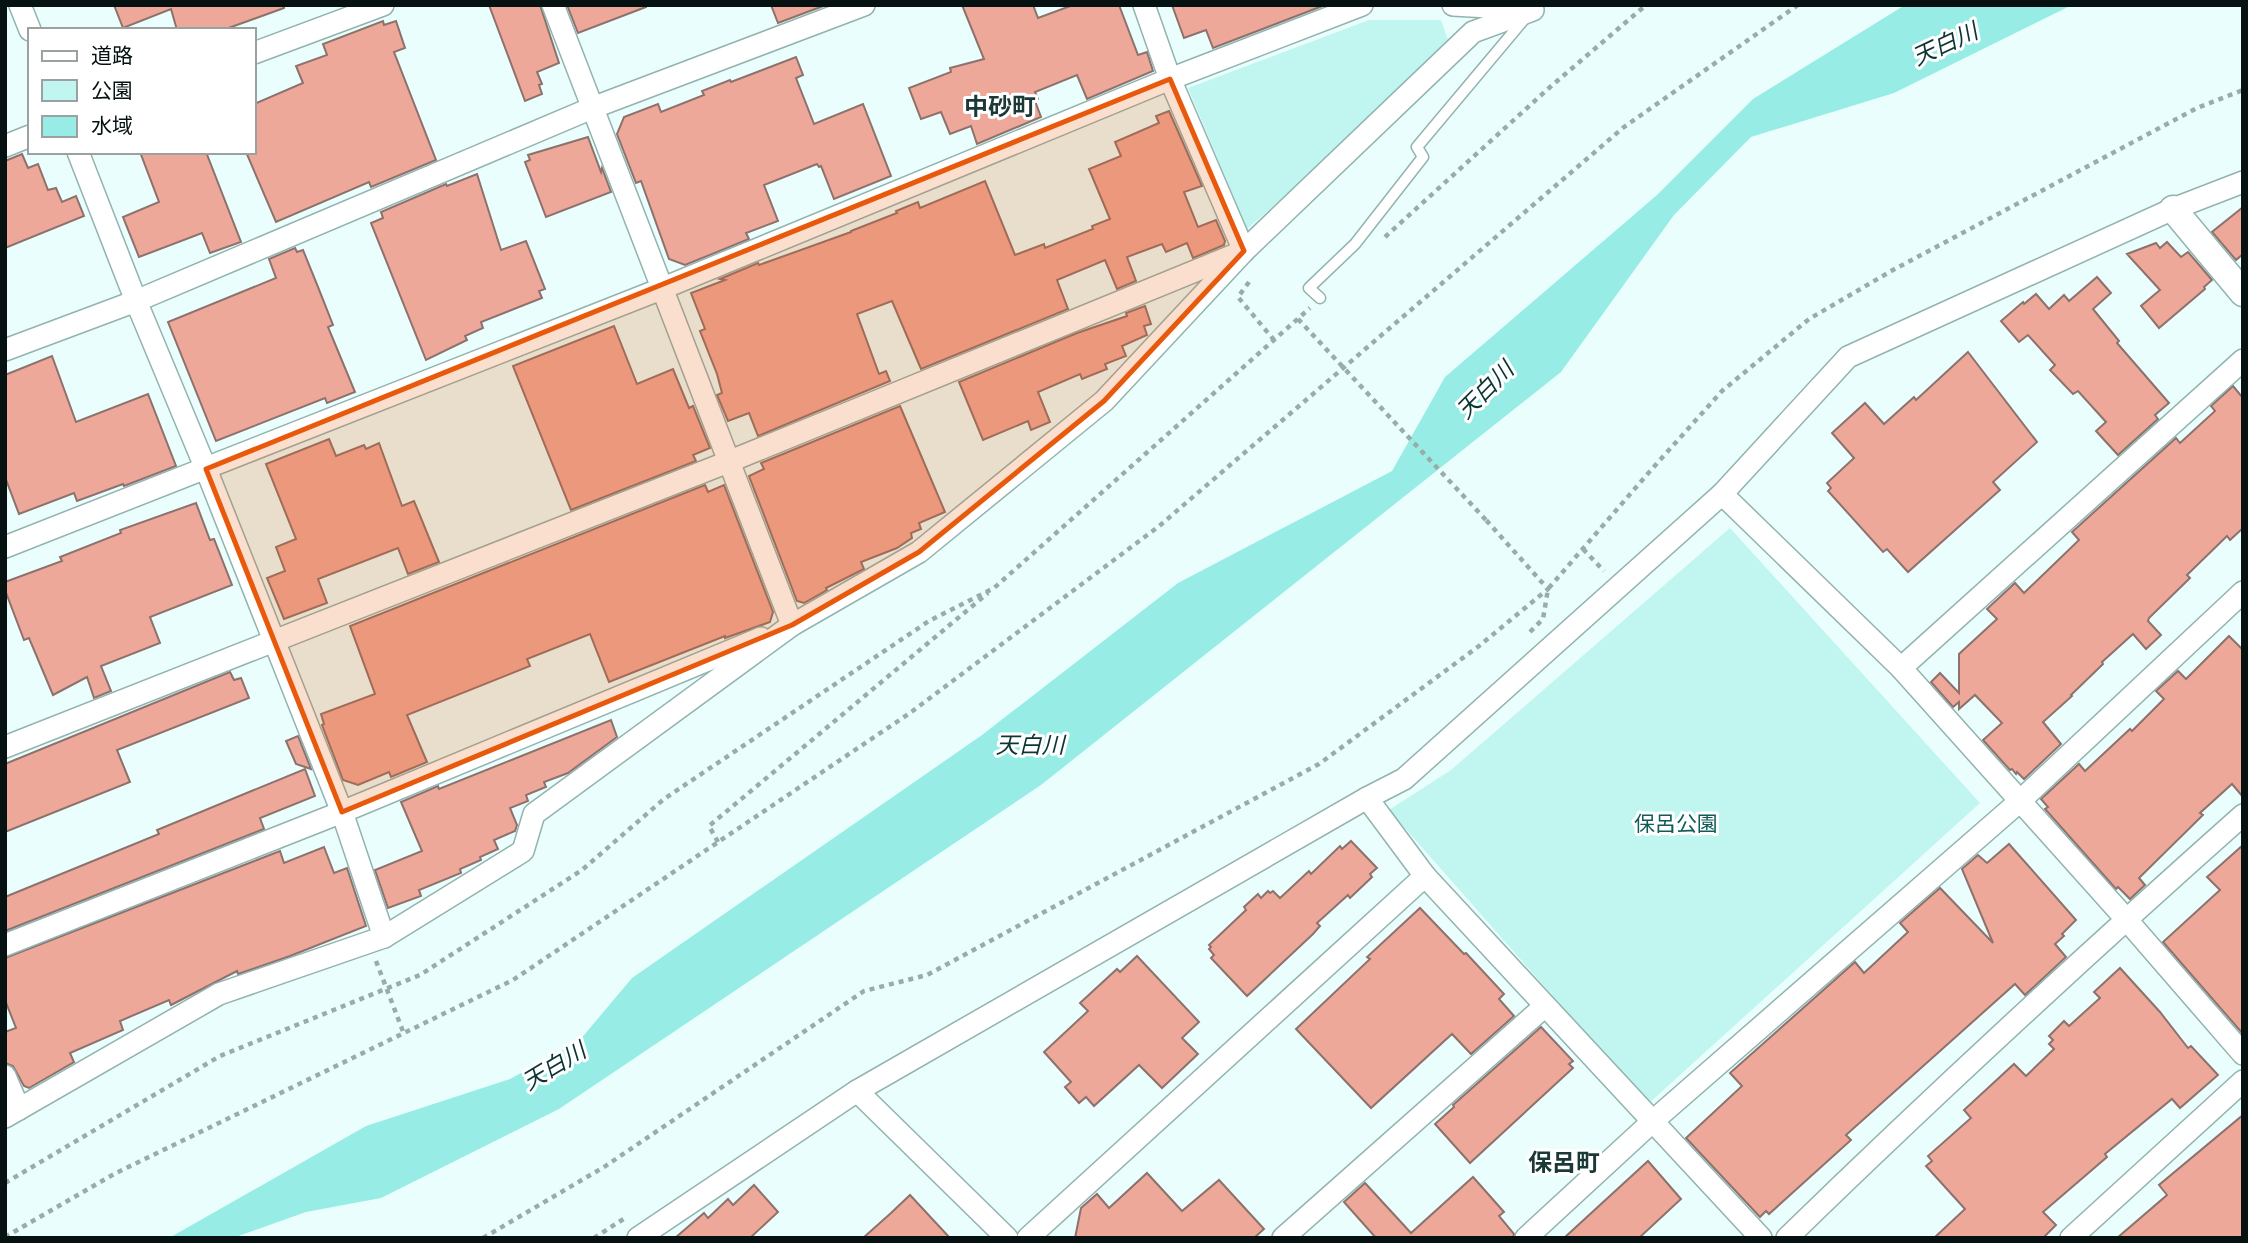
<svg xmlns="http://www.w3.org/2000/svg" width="2248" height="1243" viewBox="0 0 2248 1243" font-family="'DejaVu Sans','Noto Sans JP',sans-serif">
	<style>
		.green { fill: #c0f5f0 }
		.water { fill: #97ede5 }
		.building { fill: #eda89a; stroke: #8d716c; stroke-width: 2 }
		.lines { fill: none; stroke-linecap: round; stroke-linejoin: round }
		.service-casing { stroke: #92b3af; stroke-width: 13 }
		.minor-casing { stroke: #92b3af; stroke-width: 24 }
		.tertiary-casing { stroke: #92b3af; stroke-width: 29 }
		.path { stroke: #9aacaa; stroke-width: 4.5; stroke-dasharray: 5 5; stroke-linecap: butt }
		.service { stroke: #fff; stroke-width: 10 }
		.minor { stroke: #fff; stroke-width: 21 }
		.tertiary { stroke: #fff; stroke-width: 26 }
		.path-bridge { stroke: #9aacaa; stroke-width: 4.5; stroke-dasharray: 5 5; stroke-linecap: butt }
		.marked { fill: #e8590c; fill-opacity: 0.2; stroke: #e8590c; stroke-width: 5; stroke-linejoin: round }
		.labels { text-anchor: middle; stroke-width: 6; stroke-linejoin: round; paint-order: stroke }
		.park-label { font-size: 21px; fill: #115b57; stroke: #fff }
		.water-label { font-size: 23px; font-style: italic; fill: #0b3533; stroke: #fff }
		.quarter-label { font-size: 24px; font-weight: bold; fill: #1b3937; stroke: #fff }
	</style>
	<rect width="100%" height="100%" fill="#eafffd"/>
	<g class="green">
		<polygon points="1369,20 1441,20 1448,40 1387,107 1247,229 1188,88"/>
		<polygon points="1730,528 1980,803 1648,1104 1389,810 1451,770"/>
	</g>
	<polygon class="water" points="1905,5 2072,5 1894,93 1751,137 1674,215 1561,372 1041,785 559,1109 381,1198 306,1212 233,1238 169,1238 366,1126 510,1079 579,1041 632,978 982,735 1178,583 1392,471 1445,377 1657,195 1753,99"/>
	<g class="building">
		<polygon points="114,5 284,5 284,8 223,30 177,30 171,9 123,28"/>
		<polygon points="489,5 540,5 559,63 537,72 542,84 539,85 542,94 525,101"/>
		<polygon points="567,5 646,5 646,7 578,33"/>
		<polygon points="771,5 826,5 778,23"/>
		<polygon points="962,5 1033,5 1038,18 1073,5 1119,5 1138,55 1147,52 1153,71 1087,99 1077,75 1035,92 1038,99 1035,101 1041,117 977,144 971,126 950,134 941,112 921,119 909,88 951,72 950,68 984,59"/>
		<polygon points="1172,5 1325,5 1213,48 1206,30 1184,38"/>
		<polygon points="383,21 384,25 396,21 405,48 394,52 436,160 371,187 369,182 276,222 246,152 254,152 254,104 303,83 296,66 327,55 323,44"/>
		<polygon points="796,57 803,75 796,78 814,124 863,104 891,176 834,199 821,166 819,167 817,164 764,185 778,221 746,233 749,239 685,265 669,259 641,181 636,183 617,134 624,117 658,104 661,112 704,95 702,91 730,80 731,82"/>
		<polygon points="1169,111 1202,186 1184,192 1198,227 1216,220 1225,241 1224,245 1193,258 1187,243 1166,252 1162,244 1127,257 1136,281 1117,289 1105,260 1057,280 1068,309 921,369 892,301 857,314 879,374 886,371 890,381 758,436 749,413 728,421 717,395 722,393 717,374 700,331 705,329 691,293 725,280 720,279 758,263 759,265 851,232 851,231 897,213 896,211 918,202 920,208 985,181 1015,255 1044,244 1045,248 1093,229 1092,226 1110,219 1089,169 1121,156 1115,142 1159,123 1156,116"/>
		<polygon points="588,137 601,172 602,168 611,192 546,217 525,162 530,160 528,155"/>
		<polygon points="140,152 206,152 241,242 210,253 202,233 139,257 123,217 159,202"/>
		<polygon points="22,154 28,168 38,164 48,190 56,188 62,202 76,196 84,216 5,248 5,161"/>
		<polygon points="477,174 501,250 526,241 545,289 539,291 542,298 481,322 483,328 465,336 467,340 426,360 371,223 383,218 381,212 446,184 447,186"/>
		<polygon points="2243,207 2243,254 2236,260 2212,232"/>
		<polygon points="2167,242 2181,257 2188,252 2212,280 2204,287 2205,289 2159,328 2141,306 2160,290 2127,254 2156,243 2160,248"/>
		<polygon points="295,248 297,252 303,250 318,287 333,325 328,327 355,392 327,403 325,398 216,441 168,322 276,278 269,259"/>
		<polygon points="2097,277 2111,293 2093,309 2119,341 2117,343 2169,403 2155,415 2158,419 2118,455 2096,431 2106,422 2078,391 2073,394 2050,370 2055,365 2028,335 2019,342 2001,321 2023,302 2024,304 2036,294 2049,309 2064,295 2069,301"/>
		<polygon points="1145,306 1151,324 1144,326 1147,335 1122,346 1126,356 1105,364 1107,369 1082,379 1080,374 1038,392 1050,422 1031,430 1028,421 983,440 959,382 1077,333 1127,316 1126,313"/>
		<polygon points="614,326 637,384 673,369 689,408 693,406 710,448 693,455 696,461 571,510 513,366"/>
		<polygon points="1968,352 2037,442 1993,482 2000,490 1908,572 1887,549 1883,552 1828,491 1831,488 1827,483 1854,458 1832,433 1865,403 1884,424 1914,397 1916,400"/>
		<polygon points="52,356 76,422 148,394 176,466 124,486 123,484 77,501 74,493 19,514 5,477 5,375"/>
		<polygon points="2233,386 2243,398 2243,528 2230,540 2227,536 2187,575 2190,578 2149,618 2148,621 2161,635 2146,649 2133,634 2102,662 2103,664 2071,695 2072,696 2043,722 2061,744 2024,779 2017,772 2016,774 2012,769 2010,770 1983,740 2002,723 1975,695 1959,709 1959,702 1953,707 1931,682 1940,673 1959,693 1959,654 1997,619 1987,609 2015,583 2024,593 2079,540 2072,532 2176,438 2180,443 2215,411 2211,406"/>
		<polygon points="900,406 945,512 919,523 921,529 911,533 912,538 897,548 861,562 864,569 826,588 827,590 804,603 797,601 749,476 764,469 761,463"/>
		<polygon points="329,439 336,456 364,445 366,449 379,443 402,506 414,501 439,562 408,574 398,548 318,579 327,603 284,619 267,578 285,571 276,547 296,539 266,464"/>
		<polygon points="705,485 708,492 724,485 773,612 770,622 725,638 725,636 609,682 590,634 527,659 530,666 407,715 427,762 391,777 389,772 358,785 343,780 322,725 324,724 321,714 375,694 350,626"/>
		<polygon points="196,503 210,540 214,539 232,585 150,617 160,643 101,666 111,691 94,698 87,677 53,695 29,638 24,640 5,590 5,582 62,561 60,557 121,533 120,530"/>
		<polygon points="2229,636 2243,650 2243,797 2232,784 2200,813 2203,815 2139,878 2145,885 2130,899 2118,887 2116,889 2045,809 2048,807 2041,799 2079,764 2085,771 2130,729 2132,731 2164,699 2156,691 2178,671 2186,679"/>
		<polygon points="230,672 234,680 241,678 249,698 117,750 130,782 5,832 5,764"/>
		<polygon points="611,720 617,737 568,773 544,782 546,787 526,795 528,801 510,808 517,825 515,831 494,840 498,849 480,857 481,860 460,869 461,873 419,890 421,896 388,908 375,870 422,851 401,802 438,786 439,789"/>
		<polygon points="298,736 311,769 296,764 286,741"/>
		<polygon points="305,769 315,796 260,818 264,829 5,931 5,897 159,834 157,830"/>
		<polygon points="1351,841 1377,868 1370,874 1372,877 1350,898 1348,895 1317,923 1320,926 1313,934 1247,996 1211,958 1214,955 1209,949 1211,947 1209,945 1246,910 1244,907 1258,894 1261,898 1268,891 1270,893 1273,891 1280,898 1309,871 1311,874 1340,846 1342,849"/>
		<polygon points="2009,844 2076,920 2062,934 2064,936 2055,944 2066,957 2025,995 2015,984 1846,1135 1851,1140 1769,1214 1766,1211 1760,1217 1686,1138 1742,1086 1730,1073 1855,962 1864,973 1908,932 1900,923 1940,888 1993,943 1962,869 1978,855 1987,863"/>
		<polygon points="2243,845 2243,1034 2163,942 2220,890 2207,877"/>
		<polygon points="324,847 334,873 347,868 366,926 290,956 238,974 237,971 171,1005 169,1000 120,1021 123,1030 70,1053 74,1062 29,1088 24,1086 13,1066 5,1063 5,1032 16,1028 5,1000 5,958 280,851 284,863"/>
		<polygon points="1420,908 1464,954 1466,953 1504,994 1499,999 1514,1016 1471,1054 1452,1034 1371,1108 1296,1029 1370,959 1367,957"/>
		<polygon points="1137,956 1199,1022 1182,1038 1198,1054 1162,1088 1139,1065 1094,1106 1086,1097 1079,1103 1065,1087 1071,1082 1044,1052 1088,1011 1080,1003 1117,969 1120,972"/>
		<polygon points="2120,968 2160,1012 2188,1048 2191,1046 2218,1075 2180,1108 2172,1099 2105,1154 2107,1157 2043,1212 2056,1225 2043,1238 1934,1238 1965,1209 1926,1166 1932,1161 1928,1156 1971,1118 1964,1110 2014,1064 2026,1076 2054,1049 2049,1044 2053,1040 2049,1036 2064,1021 2069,1026 2100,998 2094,992"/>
		<polygon points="1541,1027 1573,1061 1569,1064 1573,1068 1470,1163 1435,1124 1454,1107 1453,1105"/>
		<polygon points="2243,1115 2243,1238 2117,1238 2167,1195 2159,1185"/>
		<polygon points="1648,1161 1681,1199 1639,1238 1564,1238"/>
		<polygon points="1147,1173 1182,1211 1219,1180 1264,1229 1254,1238 1075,1238 1081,1208 1097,1194 1109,1208"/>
		<polygon points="1473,1177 1504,1212 1499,1216 1514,1234 1513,1238 1376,1238 1344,1202 1365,1183 1411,1233"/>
		<polygon points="754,1185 778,1212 750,1238 675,1238 704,1213 708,1218 728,1199 733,1205"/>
		<polygon points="910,1195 950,1238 863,1238 891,1213"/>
	</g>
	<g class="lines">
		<g class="service-casing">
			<polyline id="service" points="1320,298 1309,288 1355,244 1423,157 1417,147 1526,17"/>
		</g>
		<g class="minor-casing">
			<g id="minor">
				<polyline points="20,5 30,30"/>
				<polyline points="553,5 792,625"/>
				<polyline points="1453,5 1524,9"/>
				<polyline points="254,53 383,5"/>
				<polyline points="5,146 30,136"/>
				<polyline points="78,152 136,301 206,469 342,812 384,937"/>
				<polyline points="5,350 136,301 592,108 864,5"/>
				<polyline points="1722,494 1901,668 2126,919 2243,1054"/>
				<polyline points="5,547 661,289 1170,79 1362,5"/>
				<polyline points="1901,668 2243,360"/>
				<polyline points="5,747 728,462 1244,251 1170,79 1144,5"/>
				<polyline points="1367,798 1425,876"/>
				<polyline points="5,945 342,812 761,638"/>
				<polyline points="5,1076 19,1109"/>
				<polyline points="857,1091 1007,1238"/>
				<polyline points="5,1117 219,994 384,937 523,851 534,814 792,625 919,552 1104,401 1244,251 1473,32 1533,10"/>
				<polyline points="638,1238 857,1091 1367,798 1404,779 1722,494 1848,357 2173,209 2243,182"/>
				<polyline points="1028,1238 1425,876 1761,1238"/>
				<polyline points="1283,1238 1545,1006"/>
				<polyline points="1526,1238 1653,1121 2020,801 2243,592"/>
				<path d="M1787,1238C1936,1093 2088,953 2243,815"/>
				<polyline points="2071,1238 2243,1081"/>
			</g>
		</g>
		<g class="tertiary-casing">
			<polyline id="tertiary" points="2173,209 2243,293"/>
		</g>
		<g class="path">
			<polyline points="1385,237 1549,88 1646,5"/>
			<polyline points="1249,282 1238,297 1274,340"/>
			<polyline points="1583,549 1604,571"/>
			<polyline points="1530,632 1543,619 1548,589 1651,470 1722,391 1809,319 1893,270 2197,108 2243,90"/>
			<polyline points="718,842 709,826 988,593"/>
			<polyline points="376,961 404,1034"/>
			<polyline points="5,1183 220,1056 420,975 582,870 664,799 929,621 994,588 1310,308"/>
			<polyline points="5,1237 116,1173 513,980 910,713 1158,527 1624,127 1798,5"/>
			<polyline points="483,1238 604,1167 864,991 927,975 1319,764 1479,646 1548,589 1486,520"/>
			<polyline points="594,1238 625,1218"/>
		</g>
		<use href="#service" class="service"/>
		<use href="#minor" class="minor"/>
		<use href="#tertiary" class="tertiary"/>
		<polyline class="path-bridge" points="1298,319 1486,520"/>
	</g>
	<path class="marked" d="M1170,79L1244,251L1104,401L919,552L792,625L342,812L206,469Z"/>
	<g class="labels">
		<g class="park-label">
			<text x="1676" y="831">保呂公園</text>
		</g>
		<g class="water-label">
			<text transform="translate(1945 44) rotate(-25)" y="8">天白川</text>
			<text transform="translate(1485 390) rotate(-45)" y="8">天白川</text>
			<text x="1030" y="753">天白川</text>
			<text transform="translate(554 1066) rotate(-31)" y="8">天白川</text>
		</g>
		<g class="quarter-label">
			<text x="1000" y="115">中砂町</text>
			<text x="1564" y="1171">保呂町</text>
		</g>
	</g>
	<rect width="2248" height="1243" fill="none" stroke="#061211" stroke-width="14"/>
	<rect x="28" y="28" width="228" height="126" fill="#ffffff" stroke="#9ba0a0" stroke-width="2"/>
	<rect x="42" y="51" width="35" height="10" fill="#ffffff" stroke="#9ba0a0" stroke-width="2"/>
	<text x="91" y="63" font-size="21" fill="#061211">道路</text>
	<rect x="42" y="80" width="35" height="21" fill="#c0f5f0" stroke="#9ba0a0" stroke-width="2"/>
	<text x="91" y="98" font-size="21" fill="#061211">公園</text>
	<rect x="42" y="116" width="35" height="21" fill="#97ede5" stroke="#9ba0a0" stroke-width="2"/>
	<text x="91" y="133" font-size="21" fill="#061211">水域</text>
</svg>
